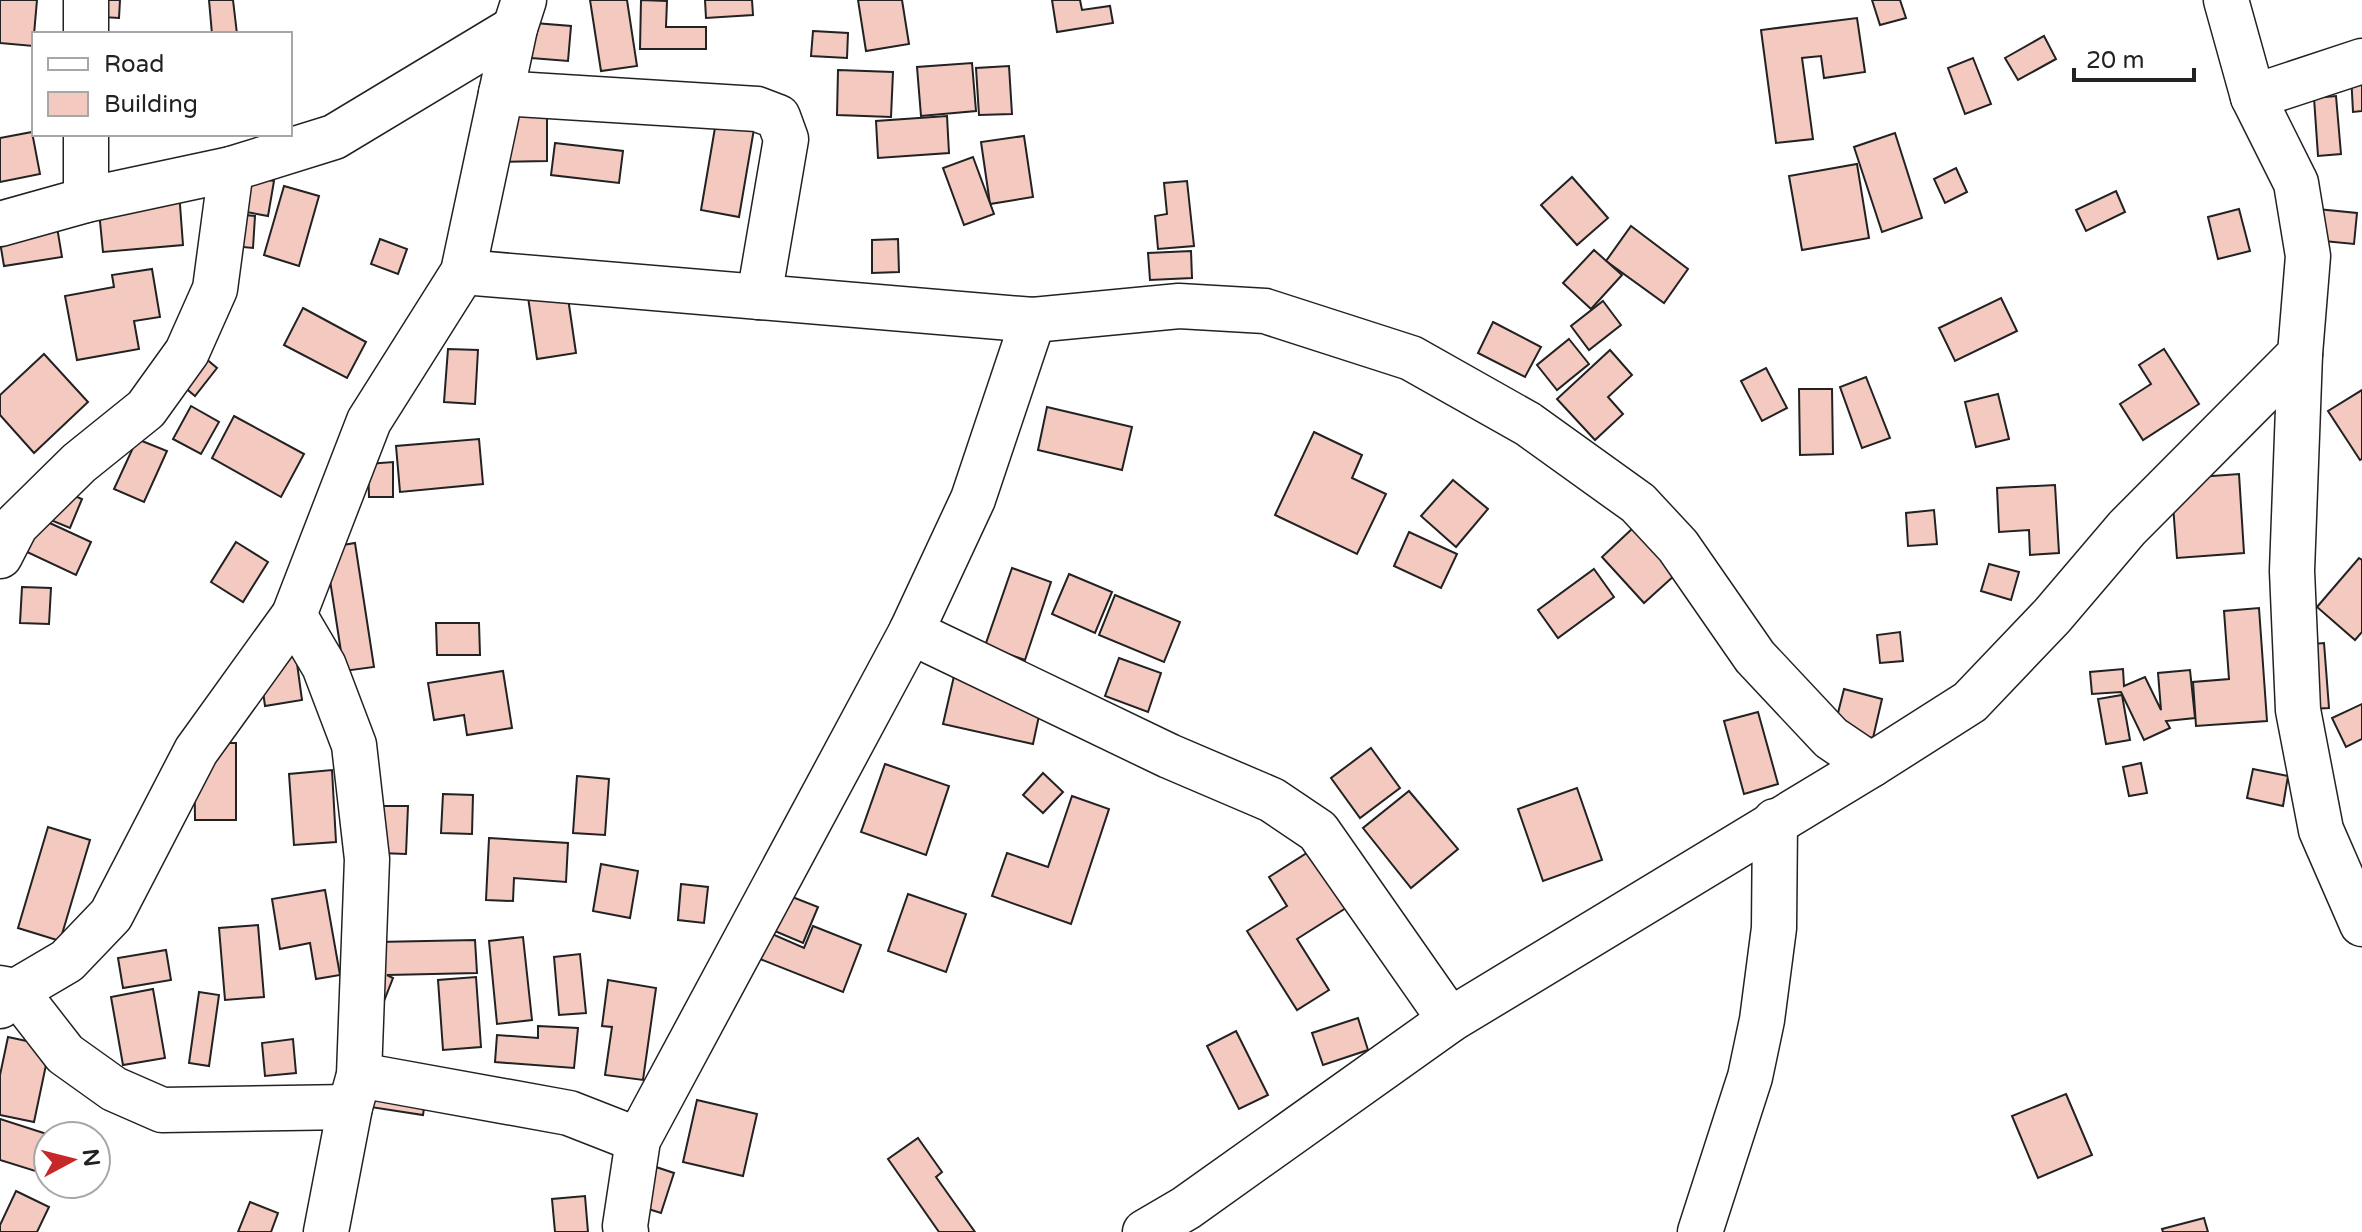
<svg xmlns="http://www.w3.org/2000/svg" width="2362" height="1232" viewBox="0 0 2362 1232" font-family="'Varela Round',sans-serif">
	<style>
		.building { fill: #f3c9c0; stroke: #222; stroke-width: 2 }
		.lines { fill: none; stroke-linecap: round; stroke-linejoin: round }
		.minor-casing { stroke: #222; stroke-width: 47 }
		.minor { stroke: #fff; stroke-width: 44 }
	</style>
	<rect width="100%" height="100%" fill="#fff"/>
	<g class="building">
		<polygon points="0,0 37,0 33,46 0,43"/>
		<polygon points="86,0 120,0 119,18 85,16"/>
		<polygon points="209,0 233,0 237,34 212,34"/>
		<polygon points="590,0 627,0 637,66 601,71"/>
		<polygon points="641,0 667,1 666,27 706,27 706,49 640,49"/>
		<polygon points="705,0 752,0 753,15 706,18"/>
		<polygon points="858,0 902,0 909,44 866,51"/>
		<polygon points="1052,0 1080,0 1082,10 1110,6 1113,23 1057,32"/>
		<polygon points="1872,0 1900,0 1906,18 1880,25"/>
		<polygon points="1857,18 1865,72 1824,78 1821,56 1802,58 1813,139 1776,143 1761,30"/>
		<polygon points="522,22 571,26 568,61 519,57"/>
		<polygon points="813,31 848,33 847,58 811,56"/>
		<polygon points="2044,36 2056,59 2018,80 2005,58"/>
		<polygon points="1973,58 1991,104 1965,114 1948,68"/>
		<polygon points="972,63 976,111 921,116 917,67"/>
		<polygon points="1009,66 1012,114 979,115 976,68"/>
		<polygon points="838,70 893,72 891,117 837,115"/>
		<polygon points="2362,73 2362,111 2353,112 2351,74"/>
		<polygon points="2336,96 2341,154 2318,156 2314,98"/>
		<polygon points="547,110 547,161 490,162 490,111"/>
		<polygon points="717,116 755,123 739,217 701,210"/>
		<polygon points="947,116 949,153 878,158 876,121"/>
		<polygon points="32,132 40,174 0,182 0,138"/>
		<polygon points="1895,133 1922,218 1882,232 1854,147"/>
		<polygon points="1024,136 1033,197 990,204 981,142"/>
		<polygon points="555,143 623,151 619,183 551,175"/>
		<polygon points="973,157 994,214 964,225 943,168"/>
		<polygon points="1857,164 1869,238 1802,250 1789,176"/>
		<polygon points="1956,168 1967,192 1945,203 1934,179"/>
		<polygon points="236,174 274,181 268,216 230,209"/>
		<polygon points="1572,177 1608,218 1577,245 1541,205"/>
		<polygon points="178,178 183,245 103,252 98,201"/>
		<polygon points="1187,181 1194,246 1158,249 1155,216 1167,214 1164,183"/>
		<polygon points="284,186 319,196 299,266 264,255"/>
		<polygon points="2116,191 2125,212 2086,231 2076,210"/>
		<polygon points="53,203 62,257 4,266 0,242"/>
		<polygon points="2239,209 2250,251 2218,259 2208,217"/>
		<polygon points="2317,209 2357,213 2354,244 2314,240"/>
		<polygon points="214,212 255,216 253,248 211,244"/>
		<polygon points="1631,226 1688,269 1664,303 1606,261"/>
		<polygon points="380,239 407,249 398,274 371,264"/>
		<polygon points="898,239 899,272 872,273 872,240"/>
		<polygon points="1594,250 1622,275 1591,309 1563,283"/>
		<polygon points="1191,251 1192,278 1150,280 1148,253"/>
		<polygon points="152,269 160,317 134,321 139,349 77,360 65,296 114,287 112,275"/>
		<polygon points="567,291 576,353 537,359 528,297"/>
		<polygon points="2001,298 2017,331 1955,361 1939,328"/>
		<polygon points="1603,301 1621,325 1589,350 1571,326"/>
		<polygon points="303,308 366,342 347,378 284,345"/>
		<polygon points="1493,322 1541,347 1525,377 1478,353"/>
		<polygon points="181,338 217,368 195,396 158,365"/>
		<polygon points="1569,339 1589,364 1557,390 1537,365"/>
		<polygon points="448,349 478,350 475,404 444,402"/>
		<polygon points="2164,349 2199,404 2143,440 2120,404 2151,384 2139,365"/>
		<polygon points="1610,350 1632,375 1608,397 1623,414 1595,440 1557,399"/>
		<polygon points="44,354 88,402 34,453 0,415 0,395"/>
		<polygon points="1766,368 1787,408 1762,421 1741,381"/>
		<polygon points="1866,377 1890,438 1862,448 1840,387"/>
		<polygon points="1799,389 1832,389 1833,454 1800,455"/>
		<polygon points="2362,390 2362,459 2360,460 2328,411"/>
		<polygon points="1998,394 2009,439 1976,447 1965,402"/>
		<polygon points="191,406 219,422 201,454 173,439"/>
		<polygon points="1047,407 1132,427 1122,470 1038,450"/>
		<polygon points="234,416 304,454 281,497 212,458"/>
		<polygon points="1314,432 1362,455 1352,478 1386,494 1357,554 1275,515"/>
		<polygon points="137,439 167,451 144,502 114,489"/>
		<polygon points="479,439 483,484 400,492 396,446"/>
		<polygon points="393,462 393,497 369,497 368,464"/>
		<polygon points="2239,474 2244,553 2177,558 2171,479"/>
		<polygon points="1453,480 1488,509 1456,547 1421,516"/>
		<polygon points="2055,485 2059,553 2030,555 2029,530 1999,532 1997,488"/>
		<polygon points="53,487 82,499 70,528 41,516"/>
		<polygon points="1934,510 1937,544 1908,546 1906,513"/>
		<polygon points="26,512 91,542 76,575 10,544"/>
		<polygon points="1633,528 1675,575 1644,603 1602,557"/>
		<polygon points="1409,532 1457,554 1441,588 1394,566"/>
		<polygon points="236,542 268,562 243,602 211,582"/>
		<polygon points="355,543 374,667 344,671 325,548"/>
		<polygon points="2359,558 2362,560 2362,632 2355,640 2317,607"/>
		<polygon points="1989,564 2019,572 2011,600 1981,591"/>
		<polygon points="1012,568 1051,582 1025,660 985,646"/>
		<polygon points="1594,569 1614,597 1558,638 1538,610"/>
		<polygon points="1069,574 1112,592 1095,633 1052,614"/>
		<polygon points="22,587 51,588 49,624 20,623"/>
		<polygon points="1115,595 1180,622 1164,662 1099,635"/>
		<polygon points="2259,608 2267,721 2196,726 2193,682 2229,679 2224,611"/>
		<polygon points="436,623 479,623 480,655 437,655"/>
		<polygon points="1900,632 1903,661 1880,663 1877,635"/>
		<polygon points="2324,643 2329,708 2292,710 2288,646"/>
		<polygon points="296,656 302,700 265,706 259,662"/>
		<polygon points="1119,658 1161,673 1148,712 1105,696"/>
		<polygon points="2123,669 2124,686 2145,677 2161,710 2158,673 2190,670 2195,718 2166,721 2170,728 2144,740 2121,692 2092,694 2090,672"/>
		<polygon points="503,671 512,728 467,735 464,715 434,720 428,683"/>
		<polygon points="954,676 1043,697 1033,744 943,724"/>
		<polygon points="1844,689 1882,699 1873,738 1834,729"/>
		<polygon points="2122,695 2130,740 2106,744 2098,699"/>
		<polygon points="2362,704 2362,739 2346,747 2332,718"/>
		<polygon points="1758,712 1778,784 1744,794 1724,721"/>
		<polygon points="194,743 236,743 236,820 195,820"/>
		<polygon points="1371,748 1400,788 1360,818 1331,778"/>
		<polygon points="2141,763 2147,793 2129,796 2123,767"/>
		<polygon points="885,764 949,786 926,855 861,832"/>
		<polygon points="2253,769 2288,776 2283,806 2247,798"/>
		<polygon points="332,770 336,842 294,845 289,774"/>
		<polygon points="1043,773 1063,792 1043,813 1023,795"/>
		<polygon points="577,776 609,779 605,835 573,833"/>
		<polygon points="1577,788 1602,860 1543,881 1518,809"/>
		<polygon points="1409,791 1458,849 1411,888 1363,828"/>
		<polygon points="443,794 473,795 472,834 441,833"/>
		<polygon points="1072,796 1109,809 1071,924 992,896 1007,853 1048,867"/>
		<polygon points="382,806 408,806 406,854 380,853"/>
		<polygon points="48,827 90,840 60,941 18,928"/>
		<polygon points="489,838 568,843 566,882 514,878 513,901 486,900"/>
		<polygon points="1310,851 1346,908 1297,939 1329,990 1297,1010 1247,931 1287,906 1269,877"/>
		<polygon points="601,864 638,871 630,918 593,911"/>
		<polygon points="681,884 708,887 704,923 678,920"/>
		<polygon points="325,890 340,975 316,979 310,943 280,949 272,899"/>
		<polygon points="777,891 818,907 803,943 763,926"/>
		<polygon points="908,894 966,914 946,972 888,951"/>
		<polygon points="258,925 264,997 225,1000 219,928"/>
		<polygon points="813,926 861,945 843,992 760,959 770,933 804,948"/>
		<polygon points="523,937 532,1020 497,1024 489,941"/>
		<polygon points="475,940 477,973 387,975 393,978 384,1001 362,993 377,942"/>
		<polygon points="166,950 171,980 123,988 118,958"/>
		<polygon points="580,954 586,1013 559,1015 554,957"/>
		<polygon points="476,977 481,1047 443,1050 438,980"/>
		<polygon points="608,980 656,988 643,1080 605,1075 612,1027 602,1026"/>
		<polygon points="153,989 165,1058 123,1065 111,997"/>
		<polygon points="199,992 219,995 209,1066 189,1063"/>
		<polygon points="1358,1018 1368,1050 1323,1065 1312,1033"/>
		<polygon points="538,1026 578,1028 574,1068 495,1062 497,1035 538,1038"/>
		<polygon points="1236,1031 1268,1095 1239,1109 1207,1046"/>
		<polygon points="8,1037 50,1046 34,1122 0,1115 0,1075"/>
		<polygon points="293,1039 296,1073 265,1076 262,1043"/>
		<polygon points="369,1073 428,1082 423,1115 364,1106"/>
		<polygon points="2066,1094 2092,1155 2038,1178 2012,1116"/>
		<polygon points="697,1100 757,1114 743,1176 683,1162"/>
		<polygon points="0,1119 53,1136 48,1136 48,1175 0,1160"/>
		<polygon points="918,1138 942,1172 936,1177 975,1232 939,1232 888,1159"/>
		<polygon points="632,1159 674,1173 661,1213 620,1200"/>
		<polygon points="16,1191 49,1207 37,1232 0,1232 0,1225"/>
		<polygon points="585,1196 588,1232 555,1232 552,1199"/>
		<polygon points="250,1202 278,1213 271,1232 238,1232"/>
		<polygon points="2204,1218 2208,1232 2163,1232 2162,1229"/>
	</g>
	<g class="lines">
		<g class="minor-casing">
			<g id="minor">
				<polyline points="86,34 86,0"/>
				<polyline points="501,93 757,109 778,117 786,139 759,297"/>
				<polyline points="2253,97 2362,61"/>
				<polyline points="86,200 86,134"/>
				<polyline points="0,224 86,200 231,169 334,137 515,28"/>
				<polyline points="463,272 1033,320 1179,306 1265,311 1411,358 1528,424 1638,503 1678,546 1755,657 1831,738 1871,765"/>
				<polyline points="2300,354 2292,571 2298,710 2321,830 2362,924"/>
				<polyline points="0,556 16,525 79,463 146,409 187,352 215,289 231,169"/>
				<polyline points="294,615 324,666 354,745 367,859 359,1075 350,1107 326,1232"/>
				<polyline points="911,632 1169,756 1272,800 1318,831 1450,1020"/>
				<polyline points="0,988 16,991 65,1054 114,1089 162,1110 350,1107"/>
				<polyline points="0,1006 16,991 67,961 111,915 196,751 294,615 369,421 463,272 515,28 524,0"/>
				<polyline points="359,1075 569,1113 638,1140"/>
				<polyline points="626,1232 625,1226 638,1140 911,632 973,499 1033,320"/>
				<polyline points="1145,1232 1186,1208 1450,1020 1871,765 1970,702 2052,616 2127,528 2300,354 2308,256 2296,183 2253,97 2226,0"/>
				<polyline points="1700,1232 1750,1077 1762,1020 1774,928 1775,821"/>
			</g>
		</g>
		<use href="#minor" class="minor"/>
	</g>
	<rect x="32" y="32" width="260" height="104" fill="#ffffff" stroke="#a7a7a7" stroke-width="2"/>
	<rect x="48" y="58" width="40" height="12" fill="#ffffff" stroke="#a7a7a7" stroke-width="2"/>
	<text x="104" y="72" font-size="24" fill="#222222">Road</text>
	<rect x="48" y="92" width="40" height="24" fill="#f3c9c0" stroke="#a7a7a7" stroke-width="2"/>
	<text x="104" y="112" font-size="24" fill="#222222">Building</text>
	<g transform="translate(72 1160) rotate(83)"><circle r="38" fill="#ffffff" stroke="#a7a7a7" stroke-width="2"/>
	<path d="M0-6L14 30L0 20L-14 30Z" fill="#c62828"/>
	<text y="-12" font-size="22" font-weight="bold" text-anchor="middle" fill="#222222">N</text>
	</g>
	<path d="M2074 68v12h120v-12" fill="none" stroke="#222222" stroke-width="4"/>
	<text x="2086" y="68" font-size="24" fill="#222222" stroke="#ffffff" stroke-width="6" paint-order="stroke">20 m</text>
</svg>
